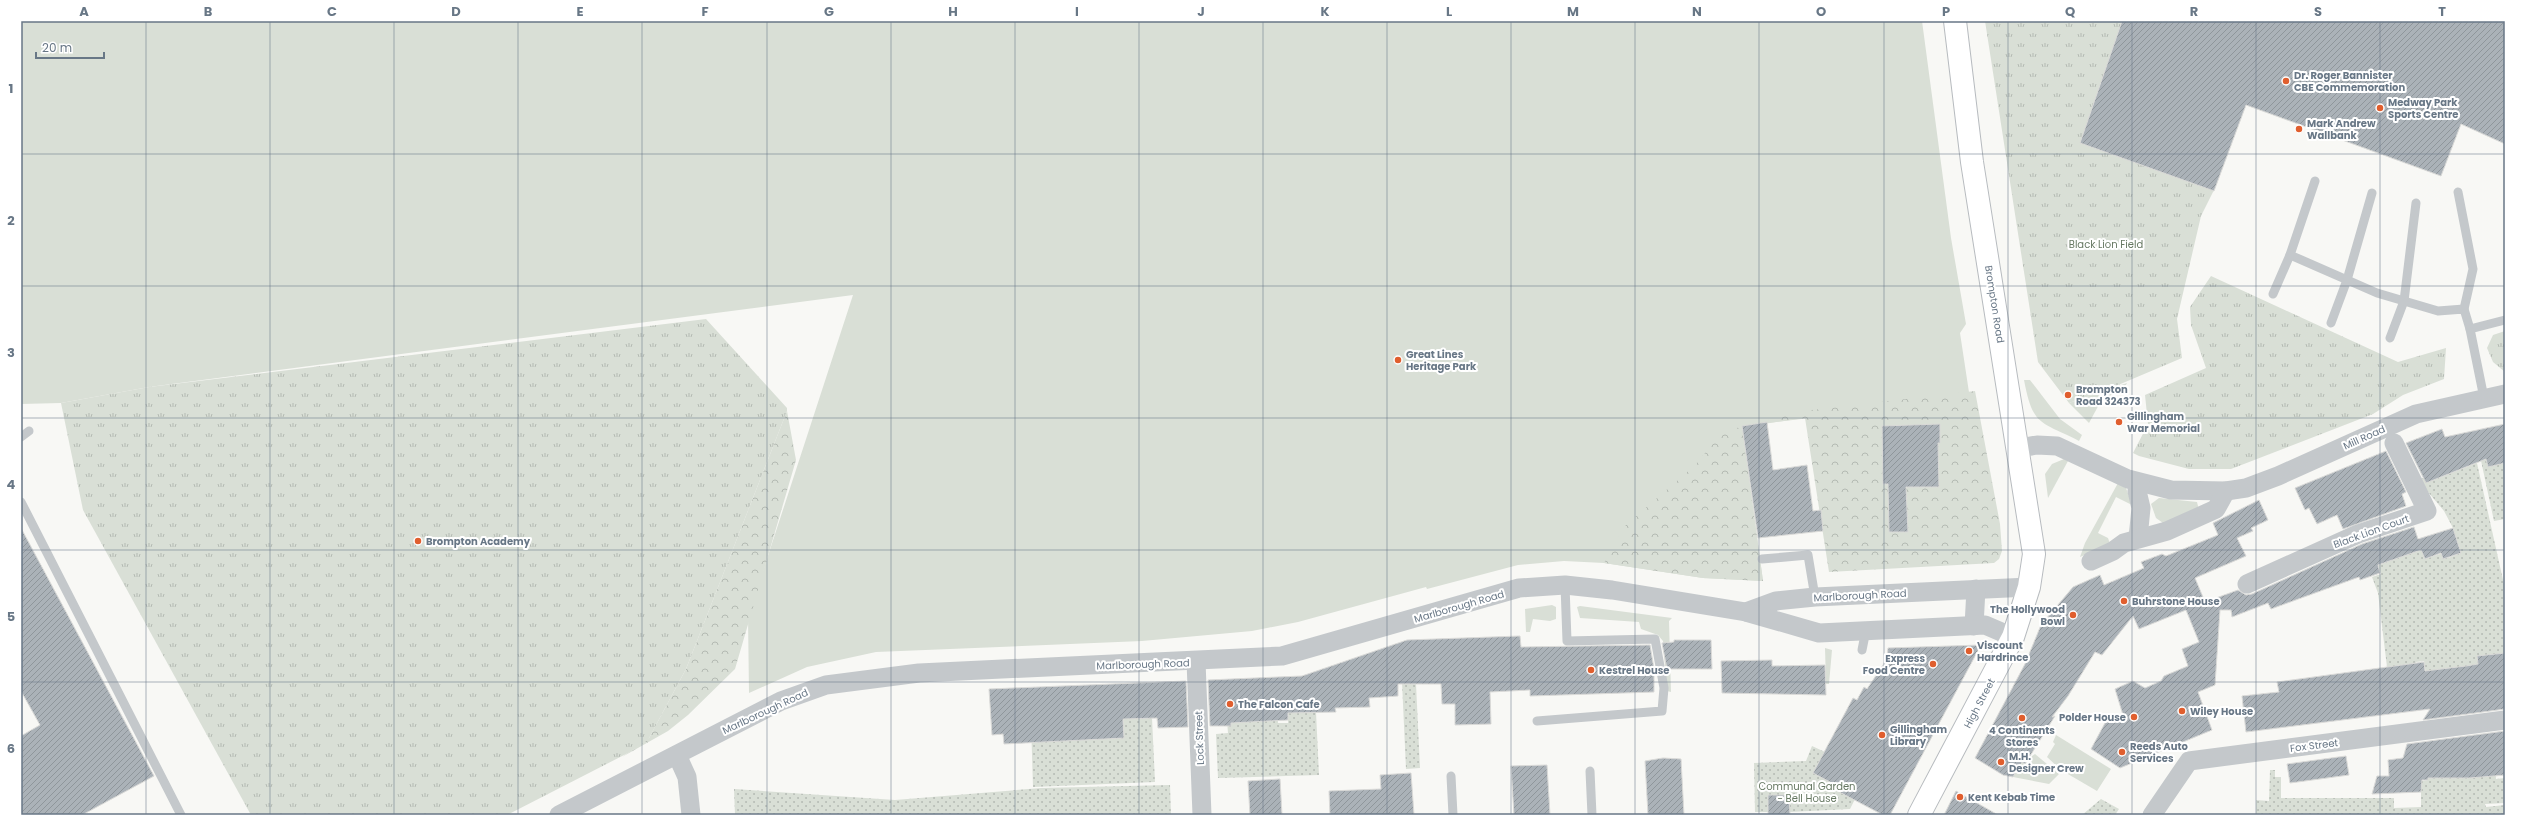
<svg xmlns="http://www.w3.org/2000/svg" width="2526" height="836" viewBox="0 0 2526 836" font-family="Poppins,sans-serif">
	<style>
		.grass { fill: #d9dfd6 }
		.forest { fill: url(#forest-crowns) }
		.park { fill: url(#park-tufts) }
		.garden { fill: url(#garden-dots) }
		.building { fill: url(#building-hatch); stroke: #dadad8 }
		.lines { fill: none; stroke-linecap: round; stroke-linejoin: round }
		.primary-casing { stroke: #b7bbbf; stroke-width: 24 }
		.service { stroke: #c4c8cb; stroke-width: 9 }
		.minor { stroke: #c4c8cb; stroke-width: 19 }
		.primary { stroke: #fff; stroke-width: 22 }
		.grid { fill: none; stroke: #687786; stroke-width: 1; stroke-opacity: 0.55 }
		.poi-dot { fill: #e05e2e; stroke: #fff; stroke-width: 1.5 }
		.labels { text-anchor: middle; stroke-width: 4; stroke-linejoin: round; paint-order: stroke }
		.poi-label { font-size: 10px; font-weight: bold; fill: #687786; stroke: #fff; text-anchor: start }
		.park-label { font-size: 10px; fill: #667862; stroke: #fff }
		.street-label { font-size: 10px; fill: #687786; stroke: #fff }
		.neatline { fill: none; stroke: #687786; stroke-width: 1.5 }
		.grid-label { font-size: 13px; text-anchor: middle; font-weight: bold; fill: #687786 }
	</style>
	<defs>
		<pattern id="forest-crowns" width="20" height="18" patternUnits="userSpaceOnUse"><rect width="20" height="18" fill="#d9dfd6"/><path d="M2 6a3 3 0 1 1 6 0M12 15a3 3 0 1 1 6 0" fill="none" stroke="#b4bab3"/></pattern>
		<pattern id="park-tufts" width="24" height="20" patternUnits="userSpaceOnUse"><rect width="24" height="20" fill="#d9dfd6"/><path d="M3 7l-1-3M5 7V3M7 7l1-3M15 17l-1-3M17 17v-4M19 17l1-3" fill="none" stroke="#b4bab3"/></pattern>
		<pattern id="garden-dots" width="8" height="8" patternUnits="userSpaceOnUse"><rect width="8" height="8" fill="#d9dfd6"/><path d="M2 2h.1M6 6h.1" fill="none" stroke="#b4bab3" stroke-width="1.8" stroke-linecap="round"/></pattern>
		<pattern id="building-hatch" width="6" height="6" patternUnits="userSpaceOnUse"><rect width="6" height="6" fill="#abb2b8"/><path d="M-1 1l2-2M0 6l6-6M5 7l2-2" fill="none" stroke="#8f969b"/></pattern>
	</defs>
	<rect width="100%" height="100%" fill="#f8f8f5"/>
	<g class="grass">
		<polygon points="21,21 1922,21 1951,238 1966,324 1960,333 1970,399 1742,426 1763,581 1703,578 1604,563 1564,561 1518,565 1427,589 1426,587 1298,622 1252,631 1142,641 876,652 807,667 749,693 748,617 853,295 149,387 61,403 21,404"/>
		<path d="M2024,380H2030L2060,419L2082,435L2079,441C2040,421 2033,427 2024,380Z"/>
		<polygon points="2127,383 2123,390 2102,399 2089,423 2069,403"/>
		<polygon points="2064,459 2068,461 2048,498 2045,474 2052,464"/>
		<polygon points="2118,483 2126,488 2132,505 2116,497 2098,533 2108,538 2110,544 2080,557 2085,543"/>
		<polygon points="2159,498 2197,502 2199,510 2163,523 2156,518 2151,504"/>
		<polygon points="1552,605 1556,607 1556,619 1550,621 1533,619 1530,632 1526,632 1525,609"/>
		<polygon points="1580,606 1672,618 1669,621 1671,692 1667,691 1663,641 1658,635 1641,629 1639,622 1580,618 1577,607"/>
		<polygon points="1825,648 1832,650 1829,684 1826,684"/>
		<polygon points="2056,735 2111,769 2097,791 2061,770 2047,757 2055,744 2053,742"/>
		<polygon points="2035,754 2059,774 2049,784 2013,777 2022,762 2029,765 2032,756"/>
	</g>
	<g class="forest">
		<polygon points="1975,391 2000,524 2002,551 1999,559 1994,563 1829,572 1805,418 1742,427 1763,581 1703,578 1604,563 1625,526 1695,465 1720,435 1742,426 1812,410"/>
		<polygon points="787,411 796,460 735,669 688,715 668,731 622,757 649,738 686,669"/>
	</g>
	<g class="park">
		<polygon points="1985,21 2122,21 2080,143 2214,190 2201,216 2177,319 2182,358 2104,391 2069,403 2038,362"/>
		<polygon points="2211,276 2398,362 2446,348 2444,379 2403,395 2373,414 2231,469 2189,469 2139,456 2133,453 2148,424 2145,395 2206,368 2191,325 2190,307"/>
		<polygon points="706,319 787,408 787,411 686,669 648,740 628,753 507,815 251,815 83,510 61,403 149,387"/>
		<polygon points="2505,331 2505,372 2493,362 2487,348 2493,335"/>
	</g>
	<g class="garden">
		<polygon points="2505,451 2505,519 2494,521 2480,456"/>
		<path d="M2477,463L2505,589V653H2500L2502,666L2498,667L2496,654L2478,656L2479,669L2475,665L2466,666L2467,677C2445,663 2446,668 2427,682L2424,661L2416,662L2417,667H2387L2378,593L2372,577L2381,574L2378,565L2421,550L2425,559L2446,552L2448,558L2461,553L2453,528L2444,511L2418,480L2426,477L2439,478Z"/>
		<polygon points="1402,682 1416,684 1420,768 1406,769"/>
		<polygon points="1303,699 1316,712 1319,775 1218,778 1216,734 1228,733 1227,721 1277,702 1278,723 1288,723 1288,700 1294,700 1294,713 1302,713"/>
		<polygon points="1142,712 1143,719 1152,718 1155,782 1033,787 1031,722 1039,742 1046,742 1113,714 1114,739 1124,738 1123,713"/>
		<polygon points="1812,746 1825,752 1830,782 1828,786 1845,795 1857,795 1850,809 1789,812 1788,795 1768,795 1768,812 1755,812 1754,763 1806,761"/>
		<polygon points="2495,760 2496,779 2505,778 2505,803 2485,804 2486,807 2505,805 2505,815 2256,815 2256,800 2269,801 2270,770 2275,770 2275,777 2281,777 2281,798 2394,798 2394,808 2421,807 2421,781 2428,780 2428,771 2476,778"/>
		<polygon points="1170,785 1171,815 735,815 734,789 895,800 1041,788"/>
		<polygon points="2101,799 2119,809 2115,815 2082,815"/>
	</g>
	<g class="building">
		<polygon points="2122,21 2505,21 2505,144 2461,124 2441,176 2246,105 2214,191 2080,143"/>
		<polygon points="1767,422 1773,470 1807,465 1813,511 1821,510 1823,531 1758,538 1742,426"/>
		<polygon points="1940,424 1940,443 1938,443 1939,487 1906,487 1908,532 1889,532 1888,484 1883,484 1882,426"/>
		<polygon points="2505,424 2505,463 2488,467 2486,459 2426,483 2406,443 2442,429 2445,437"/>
		<polygon points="2386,451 2406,492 2402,494 2406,506 2343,529 2337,515 2317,524 2309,508 2305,510 2295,488"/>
		<polygon points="2259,500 2268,520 2251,528 2253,531 2237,538 2246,556 2195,578 2205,602 2238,590 2246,595 2252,594 2362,544 2414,527 2418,539 2453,528 2461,553 2443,559 2441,553 2425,559 2421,550 2378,565 2380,573 2360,580 2359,577 2271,609 2268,603 2232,617 2231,610 2220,610 2215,685 2198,692 2212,730 2120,768 2091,749 2105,723 2123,715 2115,689 2133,681 2145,688 2161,681 2164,676 2188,666 2182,649 2199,642 2186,610 2139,629 2133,616 2102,655 2095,652 2068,696 2052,717 2055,716 2025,764 2022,762 2013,777 2003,775 1975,758 2025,664 2041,625 2073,587 2100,575 2104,585 2144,568 2141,562 2162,554 2166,556 2218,535 2213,523"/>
		<polygon points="21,528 154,776 82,815 21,815 21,736 40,725 21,691"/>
		<polygon points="1520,636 1521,647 1650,645 1654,669 1654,692 1530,696 1530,690 1490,692 1491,724 1455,725 1455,704 1442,704 1441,684 1398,684 1398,696 1369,698 1370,707 1335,708 1336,712 1288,713 1288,720 1231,723 1231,726 1210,726 1208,680 1302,676 1407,640"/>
		<polygon points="1674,640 1711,640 1712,669 1667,669 1662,643 1674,642"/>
		<polygon points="1981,645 1890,815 1883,815 1828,786 1830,782 1813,773 1853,698 1857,700 1864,687 1867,689 1887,659 1888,648"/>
		<polygon points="2505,653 2505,709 2423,720 2430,709 2246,732 2242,696 2279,692 2277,682 2424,662 2425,671 2466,666 2478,664 2477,656"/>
		<polygon points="1772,660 1772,666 1825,665 1826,695 1722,693 1721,661"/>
		<polygon points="1186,681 1188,727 1158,728 1157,718 1123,719 1124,738 1004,744 1003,734 992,735 989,689"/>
		<polygon points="2505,731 2505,775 2470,778 2428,778 2428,780 2422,780 2421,792 2372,794 2377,776 2389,776 2388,760 2403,758 2407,744"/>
		<polygon points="2346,756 2349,775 2290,783 2287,764"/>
		<polygon points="1663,758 1681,759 1684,815 1648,815 1645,761"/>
		<polygon points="1547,765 1550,815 1514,815 1511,766"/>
		<polygon points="1411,773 1414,815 1330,815 1329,791 1381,789 1380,775"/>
		<polygon points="1280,779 1282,815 1250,815 1248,781"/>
		<polygon points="1956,791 1998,815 1944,815"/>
		<polygon points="1768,795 1789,795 1790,815 1768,815"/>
	</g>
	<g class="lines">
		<g class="primary-casing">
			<polyline id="primary" points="1919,815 2013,637 2029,587 2034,554 1972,162 1955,21"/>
		</g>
		<g class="service">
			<polyline points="2315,181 2290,255 2377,293 2438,311 2464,309 2470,329"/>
			<polyline points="2458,192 2473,269 2464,309"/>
			<polyline points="2273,294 2290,255"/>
			<polyline points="2331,323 2347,280 2372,193"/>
			<polyline points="2390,338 2404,301 2416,203"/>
			<polyline points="2484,398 2470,329 2505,320"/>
			<polyline points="21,437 29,431"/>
			<polyline points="21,502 181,815"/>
			<polyline points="1762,559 1808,555 1815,597"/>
			<polyline points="1862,650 1866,630"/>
			<polyline points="1537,721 1662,711 1664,688 1655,639 1567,641 1565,585"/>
			<polyline points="1590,771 1592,815"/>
			<polyline points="1451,776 1453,815"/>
		</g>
		<g class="minor">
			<polyline points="2019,448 2037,445 2057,446 2128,479 2171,490 2226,491 2246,488 2278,476 2416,414 2505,394"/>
			<polyline points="2138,538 2141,508 2137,491 2140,483"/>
			<polyline points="2091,561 2113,551 2124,543 2167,531 2216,509 2226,491"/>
			<polyline points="2247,584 2358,534 2427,511 2394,443"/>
			<polyline points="1746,612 1776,601 1815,597 2029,587"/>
			<polyline points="1974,626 1976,589"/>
			<polyline points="1196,661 1202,815"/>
			<polyline points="677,755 687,777 691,815"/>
			<polyline points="559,815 781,701 826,685 919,673 1282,656 1519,588 1565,585 1612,590 1746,612 1819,633 1985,625 2013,637"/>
			<polyline points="2152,815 2189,761 2505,720"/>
		</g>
		<use href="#primary" class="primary"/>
	</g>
	<path class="grid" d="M146,21V815M270,21V815M394,21V815M518,21V815M642,21V815M767,21V815M891,21V815M1015,21V815M1139,21V815M1263,21V815M1387,21V815M1511,21V815M1635,21V815M1759,21V815M1884,21V815M2008,21V815M2132,21V815M2256,21V815M2380,21V815M21,154H2505M21,286H2505M21,418H2505M21,550H2505M21,682H2505"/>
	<g class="poi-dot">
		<circle cx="2286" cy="81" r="4"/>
		<circle cx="2380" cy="108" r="4"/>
		<circle cx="2299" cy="129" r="4"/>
		<circle cx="1398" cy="360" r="4"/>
		<circle cx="2068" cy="395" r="4"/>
		<circle cx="2119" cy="422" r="4"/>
		<circle cx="418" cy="541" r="4"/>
		<circle cx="2124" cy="601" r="4"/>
		<circle cx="2073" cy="615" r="4"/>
		<circle cx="1969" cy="651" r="4"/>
		<circle cx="1933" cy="664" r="4"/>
		<circle cx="1591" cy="670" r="4"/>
		<circle cx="1230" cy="704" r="4"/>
		<circle cx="2182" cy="711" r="4"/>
		<circle cx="2134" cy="717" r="4"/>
		<circle cx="2022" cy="718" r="4"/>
		<circle cx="1882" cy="735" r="4"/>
		<circle cx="2122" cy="752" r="4"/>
		<circle cx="2001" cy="762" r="4"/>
		<circle cx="1960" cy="797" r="4"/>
	</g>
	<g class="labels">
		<g class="poi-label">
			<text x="2294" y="79">Dr. Roger Bannister<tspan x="2294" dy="12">CBE Commemoration</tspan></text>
			<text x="2388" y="106">Medway Park<tspan x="2388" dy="12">Sports Centre</tspan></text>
			<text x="2307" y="127">Mark Andrew<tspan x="2307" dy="12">Wallbank</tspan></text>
			<text x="1406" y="358">Great Lines<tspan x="1406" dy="12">Heritage Park</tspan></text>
			<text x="2076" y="393">Brompton<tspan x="2076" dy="12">Road 324373</tspan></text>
			<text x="2127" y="420">Gillingham<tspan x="2127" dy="12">War Memorial</tspan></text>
			<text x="426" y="545">Brompton Academy</text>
			<text x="2132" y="605">Buhrstone House</text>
			<text x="2065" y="613" text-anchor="end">The Hollywood<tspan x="2065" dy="12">Bowl</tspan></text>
			<text x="1977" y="649">Viscount<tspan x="1977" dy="12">Hardrince</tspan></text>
			<text x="1925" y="662" text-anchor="end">Express<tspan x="1925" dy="12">Food Centre</tspan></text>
			<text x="1599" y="674">Kestrel House</text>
			<text x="1238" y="708">The Falcon Cafe</text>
			<text x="2190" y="715">Wiley House</text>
			<text x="2126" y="721" text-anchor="end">Polder House</text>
			<text x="1890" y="733">Gillingham<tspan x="1890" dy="12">Library</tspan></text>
			<text x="2022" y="734" text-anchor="middle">4 Continents<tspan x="2022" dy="12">Stores</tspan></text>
			<text x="2130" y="750">Reeds Auto<tspan x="2130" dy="12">Services</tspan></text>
			<text x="2009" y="760">M.H.<tspan x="2009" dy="12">Designer Crew</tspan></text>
			<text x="1968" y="801">Kent Kebab Time</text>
		</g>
		<g class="park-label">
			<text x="2106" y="248">Black Lion Field</text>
			<text x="1807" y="790">Communal Garden<tspan x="1807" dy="12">- Bell House</tspan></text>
		</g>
		<g class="street-label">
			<text transform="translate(1995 304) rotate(81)" y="4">Brompton Road</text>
			<text transform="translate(2364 437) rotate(-24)" y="4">Mill Road</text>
			<text transform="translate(2371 531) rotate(-20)" y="4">Black Lion Court</text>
			<text transform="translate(1860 595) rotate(-3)" y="4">Marlborough Road</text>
			<text transform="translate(1459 606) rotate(-16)" y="4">Marlborough Road</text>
			<text transform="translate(1143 664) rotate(-2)" y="4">Marlborough Road</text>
			<text transform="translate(1979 703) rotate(-62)" y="4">High Street</text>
			<text transform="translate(765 711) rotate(-25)" y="4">Marlborough Road</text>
			<text transform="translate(1199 738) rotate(-92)" y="4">Lock Street</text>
			<text transform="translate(2314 745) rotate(-7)" y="4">Fox Street</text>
		</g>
	</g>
	<rect width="2526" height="836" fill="none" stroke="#ffffff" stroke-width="44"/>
	<path d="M36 52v6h68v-6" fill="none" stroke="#687786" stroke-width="2"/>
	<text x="42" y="52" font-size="12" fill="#687786" stroke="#ffffff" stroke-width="3" paint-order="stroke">20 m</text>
	<rect x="22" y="22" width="2482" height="792" class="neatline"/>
	<g class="grid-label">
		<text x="84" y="16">A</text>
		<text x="208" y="16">B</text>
		<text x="332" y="16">C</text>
		<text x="456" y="16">D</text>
		<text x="580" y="16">E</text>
		<text x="705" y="16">F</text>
		<text x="829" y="16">G</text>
		<text x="953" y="16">H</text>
		<text x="1077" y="16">I</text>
		<text x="1201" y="16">J</text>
		<text x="1325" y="16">K</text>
		<text x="1449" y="16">L</text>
		<text x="1573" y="16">M</text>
		<text x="1697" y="16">N</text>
		<text x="1821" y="16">O</text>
		<text x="1946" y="16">P</text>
		<text x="2070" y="16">Q</text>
		<text x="2194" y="16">R</text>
		<text x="2318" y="16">S</text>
		<text x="2442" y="16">T</text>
		<text x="11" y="93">1</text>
		<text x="11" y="225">2</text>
		<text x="11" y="357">3</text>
		<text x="11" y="489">4</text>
		<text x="11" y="621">5</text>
		<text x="11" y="753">6</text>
	</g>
</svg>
